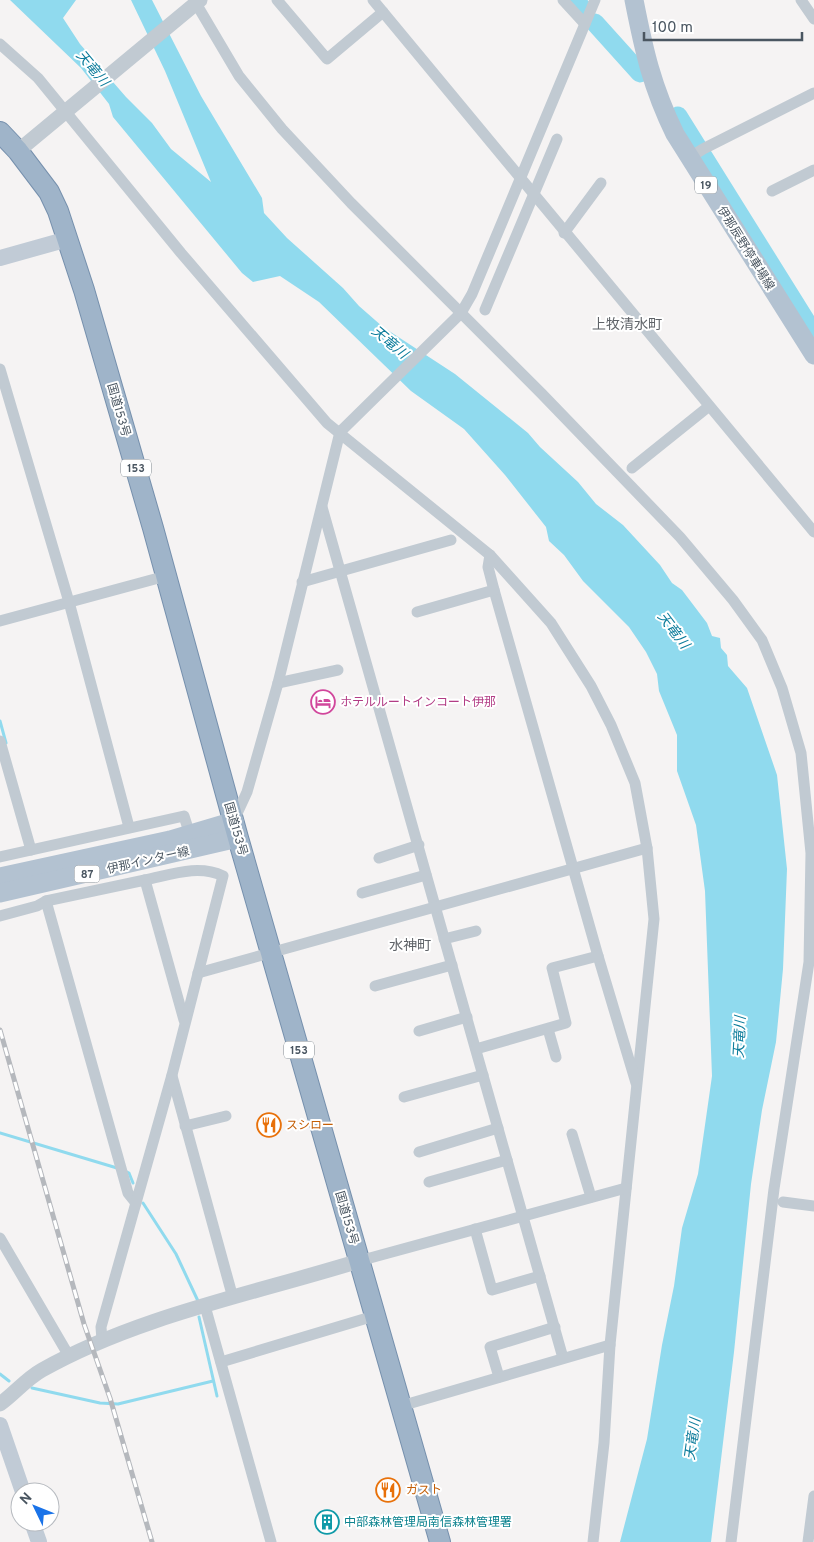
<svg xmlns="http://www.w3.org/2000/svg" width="814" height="1542" viewBox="0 0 814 1542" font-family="Overpass,'Noto Sans JP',sans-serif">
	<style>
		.water { fill: #90daee }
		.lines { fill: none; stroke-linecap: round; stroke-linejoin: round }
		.stream { stroke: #90daee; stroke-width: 3 }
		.river { stroke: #90daee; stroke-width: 19 }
		.trunk-casing { stroke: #7690ad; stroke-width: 22 }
		.minor { stroke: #c1cad2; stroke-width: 11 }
		.tertiary { stroke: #c1cad2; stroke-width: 15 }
		.secondary { stroke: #c1cbd6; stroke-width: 16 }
		.primary { stroke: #b3c2d1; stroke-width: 19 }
		.trunk { stroke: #9fb4c9; stroke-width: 20 }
		.rail-casing { stroke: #b5b8bd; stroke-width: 5 }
		.rail { stroke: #fff; stroke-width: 3; stroke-dasharray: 9; stroke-linecap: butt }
		.labels { text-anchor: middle; stroke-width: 4; stroke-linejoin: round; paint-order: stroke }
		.shield { fill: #fff; stroke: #808990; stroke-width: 1 }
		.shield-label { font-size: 11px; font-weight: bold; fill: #4a5661 }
		.street-label { font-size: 12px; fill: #4a5661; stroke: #fff }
		.hotel-label { font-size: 12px; fill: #b23c85; stroke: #fff; text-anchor: start }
		.food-label { font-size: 12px; fill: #c56008; stroke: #fff; text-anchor: start }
		.culture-label { font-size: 12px; fill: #0d838f; stroke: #fff; text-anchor: start }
		.water-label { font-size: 14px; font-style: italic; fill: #0c7c9b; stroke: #fff }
		.neighbourhood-label { font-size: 14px; fill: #5f6368; stroke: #fff }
	</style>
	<rect width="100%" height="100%" fill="#f5f3f3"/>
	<polygon class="water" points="10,0 76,0 63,18 80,44 126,97 152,123 171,149 211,182 165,71 131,0 152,0 201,96 262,198 264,213 287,238 343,288 359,306 383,327 455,374 528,433 540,447 578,482 596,504 623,525 660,565 672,583 682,590 707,623 712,636 720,638 721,648 727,655 728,666 747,688 777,775 787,869 783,969 776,1042 762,1110 751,1184 734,1352 711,1542 620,1542 647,1439 662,1345 674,1286 682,1228 698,1174 712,1076 705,891 696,825 677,771 677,735 659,691 657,674 646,652 629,627 583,581 564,555 549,541 546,527 505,475 464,429 411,391 319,302 280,276 253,282 242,273 113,117 109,104 81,68"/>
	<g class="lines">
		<g class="stream">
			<polyline points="0,721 6,743"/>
			<polyline points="0,1133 117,1168"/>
			<polyline points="127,1172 129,1173 133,1183"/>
			<polyline points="143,1203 176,1254 198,1301"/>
			<polyline points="199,1317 217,1396"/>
			<polyline points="0,1374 9,1381"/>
			<polyline points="32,1388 100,1403 118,1404 213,1381"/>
		</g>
		<g class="river">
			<polyline points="574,0 584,10"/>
			<polyline points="595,23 640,73"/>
			<polyline points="678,116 814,334"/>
		</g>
		<g class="trunk-casing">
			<polyline id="trunk" points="0,132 18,151 49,192 58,211 84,290 153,528 238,838 440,1542"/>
		</g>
		<g class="minor">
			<polyline points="194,0 239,76 282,129 351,203 541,393 680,537 733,600 762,640 782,688 801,753 811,853 809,962 774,1189 731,1542"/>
			<polyline points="277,0 327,59 383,12"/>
			<polyline points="373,0 814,532"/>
			<polyline points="563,0 585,24"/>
			<polyline points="801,0 814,19"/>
			<polyline points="0,44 38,78 181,253 327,423 490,555 551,623 591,686 611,725 635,783 647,848 654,919 610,1345 604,1443 593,1542"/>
			<polyline points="689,158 703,149 814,93"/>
			<polyline points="772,191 814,170"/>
			<polyline points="564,233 601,183"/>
			<polyline points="485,310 557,139"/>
			<polyline points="0,369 69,602 129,827"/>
			<polyline points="632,468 708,407"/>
			<polyline points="322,507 563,1358"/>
			<polyline points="490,555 488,567 494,590 598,956 636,1083"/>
			<polyline points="302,582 451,540"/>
			<polyline points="417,612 494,590"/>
			<polyline points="0,621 166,576"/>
			<polyline points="278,683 338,670"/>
			<polyline points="0,741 31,850"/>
			<polyline points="234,820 247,792 278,683 340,432 461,313 472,294 595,0"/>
			<polyline points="0,857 184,816 190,835"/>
			<polyline points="379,858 419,845"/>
			<polyline points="362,893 426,875"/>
			<polyline points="46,901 145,880 184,1020"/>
			<polyline points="0,916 37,906 46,901 128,1193 136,1203"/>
			<polyline points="444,939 476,931"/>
			<polyline points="198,973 647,848"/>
			<polyline points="375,986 452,965"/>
			<polyline points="548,1029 556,1057"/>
			<polyline points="419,1031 467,1017"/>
			<polyline points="476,1049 566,1023 552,968 598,956"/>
			<polyline points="172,1076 233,1298"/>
			<polyline points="404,1097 483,1075"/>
			<polyline points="185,1126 226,1116"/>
			<polyline points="572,1134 591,1197"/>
			<polyline points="419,1152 498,1128"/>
			<polyline points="429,1182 507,1160"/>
			<polyline points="783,1202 814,1206"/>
			<polyline points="475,1229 492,1290 540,1276"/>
			<polyline points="0,1238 69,1356"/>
			<polyline points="359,1261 626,1188"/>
			<polyline points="205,1306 271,1542"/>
			<path d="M102,1340L101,1327L172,1075L223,876C198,864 170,875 145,880"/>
			<polyline points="221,1362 374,1316"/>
			<polyline points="499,1377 490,1347 555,1327"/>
			<polyline points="401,1406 610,1345"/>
			<polyline points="808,1542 814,1496"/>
		</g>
		<g class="tertiary">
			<polyline points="18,151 200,0"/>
			<path d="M0,1404C14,1394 26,1379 42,1370C138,1316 253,1294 359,1261"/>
		</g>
		<g class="secondary">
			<polyline points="0,258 68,239"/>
			<polyline points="0,1425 23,1492"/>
			<polyline points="32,1522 39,1542"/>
		</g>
		<g class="primary">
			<path d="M634,0C644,51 652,87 675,134L814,355"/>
			<polyline points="0,877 170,840 234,821"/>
			<polyline points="0,893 238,838"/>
		</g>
		<use href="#trunk" class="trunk"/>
		<g class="rail-casing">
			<polyline id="rail" points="0,1030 84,1324 110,1398 152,1542"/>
		</g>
		<use href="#rail" class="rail"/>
	</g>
	<defs>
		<g id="hotel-ring" transform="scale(1.25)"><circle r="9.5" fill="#fff" stroke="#d1479c" stroke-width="1.5"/><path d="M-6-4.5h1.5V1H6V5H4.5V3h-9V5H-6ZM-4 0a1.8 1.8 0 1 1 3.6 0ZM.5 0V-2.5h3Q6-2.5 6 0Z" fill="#d1479c"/></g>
		<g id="restaurant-ring" transform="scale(1.25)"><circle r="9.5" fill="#fff" stroke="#e8710a" stroke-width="1.5"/><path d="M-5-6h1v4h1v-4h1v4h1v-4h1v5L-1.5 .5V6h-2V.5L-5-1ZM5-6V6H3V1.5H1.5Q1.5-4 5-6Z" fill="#e8710a"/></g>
		<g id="building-ring" transform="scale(1.25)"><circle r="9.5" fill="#fff" stroke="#0f9aa8" stroke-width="1.5"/><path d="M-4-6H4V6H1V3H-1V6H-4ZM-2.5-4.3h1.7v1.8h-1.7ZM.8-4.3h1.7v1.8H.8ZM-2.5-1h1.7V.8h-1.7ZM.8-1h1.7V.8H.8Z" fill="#0f9aa8"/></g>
	</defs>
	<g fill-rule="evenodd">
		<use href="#hotel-ring" x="323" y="702"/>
		<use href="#restaurant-ring" x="269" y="1125"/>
		<use href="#restaurant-ring" x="388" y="1490"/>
		<use href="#building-ring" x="327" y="1522"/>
	</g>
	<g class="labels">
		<g class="shield">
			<rect x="695" y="176.5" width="22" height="17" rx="4"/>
			<rect x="121" y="459.5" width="30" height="17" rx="4"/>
			<rect x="74.5" y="865.5" width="25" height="17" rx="4"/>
			<rect x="284" y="1041.5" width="30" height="17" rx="4"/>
		</g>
		<g class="shield-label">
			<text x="706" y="189">19</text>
			<text x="136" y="472">153</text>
			<text x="87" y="878">87</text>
			<text x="299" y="1054">153</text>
		</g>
		<g class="street-label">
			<text transform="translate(746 248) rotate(58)" y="4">伊那辰野停車場線</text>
			<text transform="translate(119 410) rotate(74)" y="4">国道153号</text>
			<text transform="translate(236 829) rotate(74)" y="4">国道153号</text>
			<text transform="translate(148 860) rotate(-13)" y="4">伊那インター線</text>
			<text transform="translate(347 1218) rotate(74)" y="4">国道153号</text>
		</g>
		<g class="hotel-label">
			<text x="340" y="706">ホテルルートインコート伊那</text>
		</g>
		<g class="food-label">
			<text x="286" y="1129">スシロー</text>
			<text x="406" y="1494">ガスト</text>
		</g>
		<g class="culture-label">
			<text x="344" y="1526">中部森林管理局南信森林管理署</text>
		</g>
		<g class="water-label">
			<text transform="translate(93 68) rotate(50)" y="5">天竜川</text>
			<text transform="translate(390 342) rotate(40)" y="5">天竜川</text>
			<text transform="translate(674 630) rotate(53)" y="5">天竜川</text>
			<text transform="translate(739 1037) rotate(-87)" y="5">天竜川</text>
			<text transform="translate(692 1439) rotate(-82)" y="5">天竜川</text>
		</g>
		<g class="neighbourhood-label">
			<text x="627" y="329">上牧清水町</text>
			<text x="410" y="950">水神町</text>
		</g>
	</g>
	<g transform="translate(35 1507) rotate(313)"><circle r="24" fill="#ffffff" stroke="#b7bbc0"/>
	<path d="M0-4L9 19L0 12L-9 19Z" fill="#1a73e8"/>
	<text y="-8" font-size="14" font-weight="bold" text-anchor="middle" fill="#4a5661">N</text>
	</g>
	<path d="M644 32v8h158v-8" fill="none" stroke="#4a5661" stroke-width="2.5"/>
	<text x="652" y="32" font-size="15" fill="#4a5661" stroke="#ffffff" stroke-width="4" paint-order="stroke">100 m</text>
</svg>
